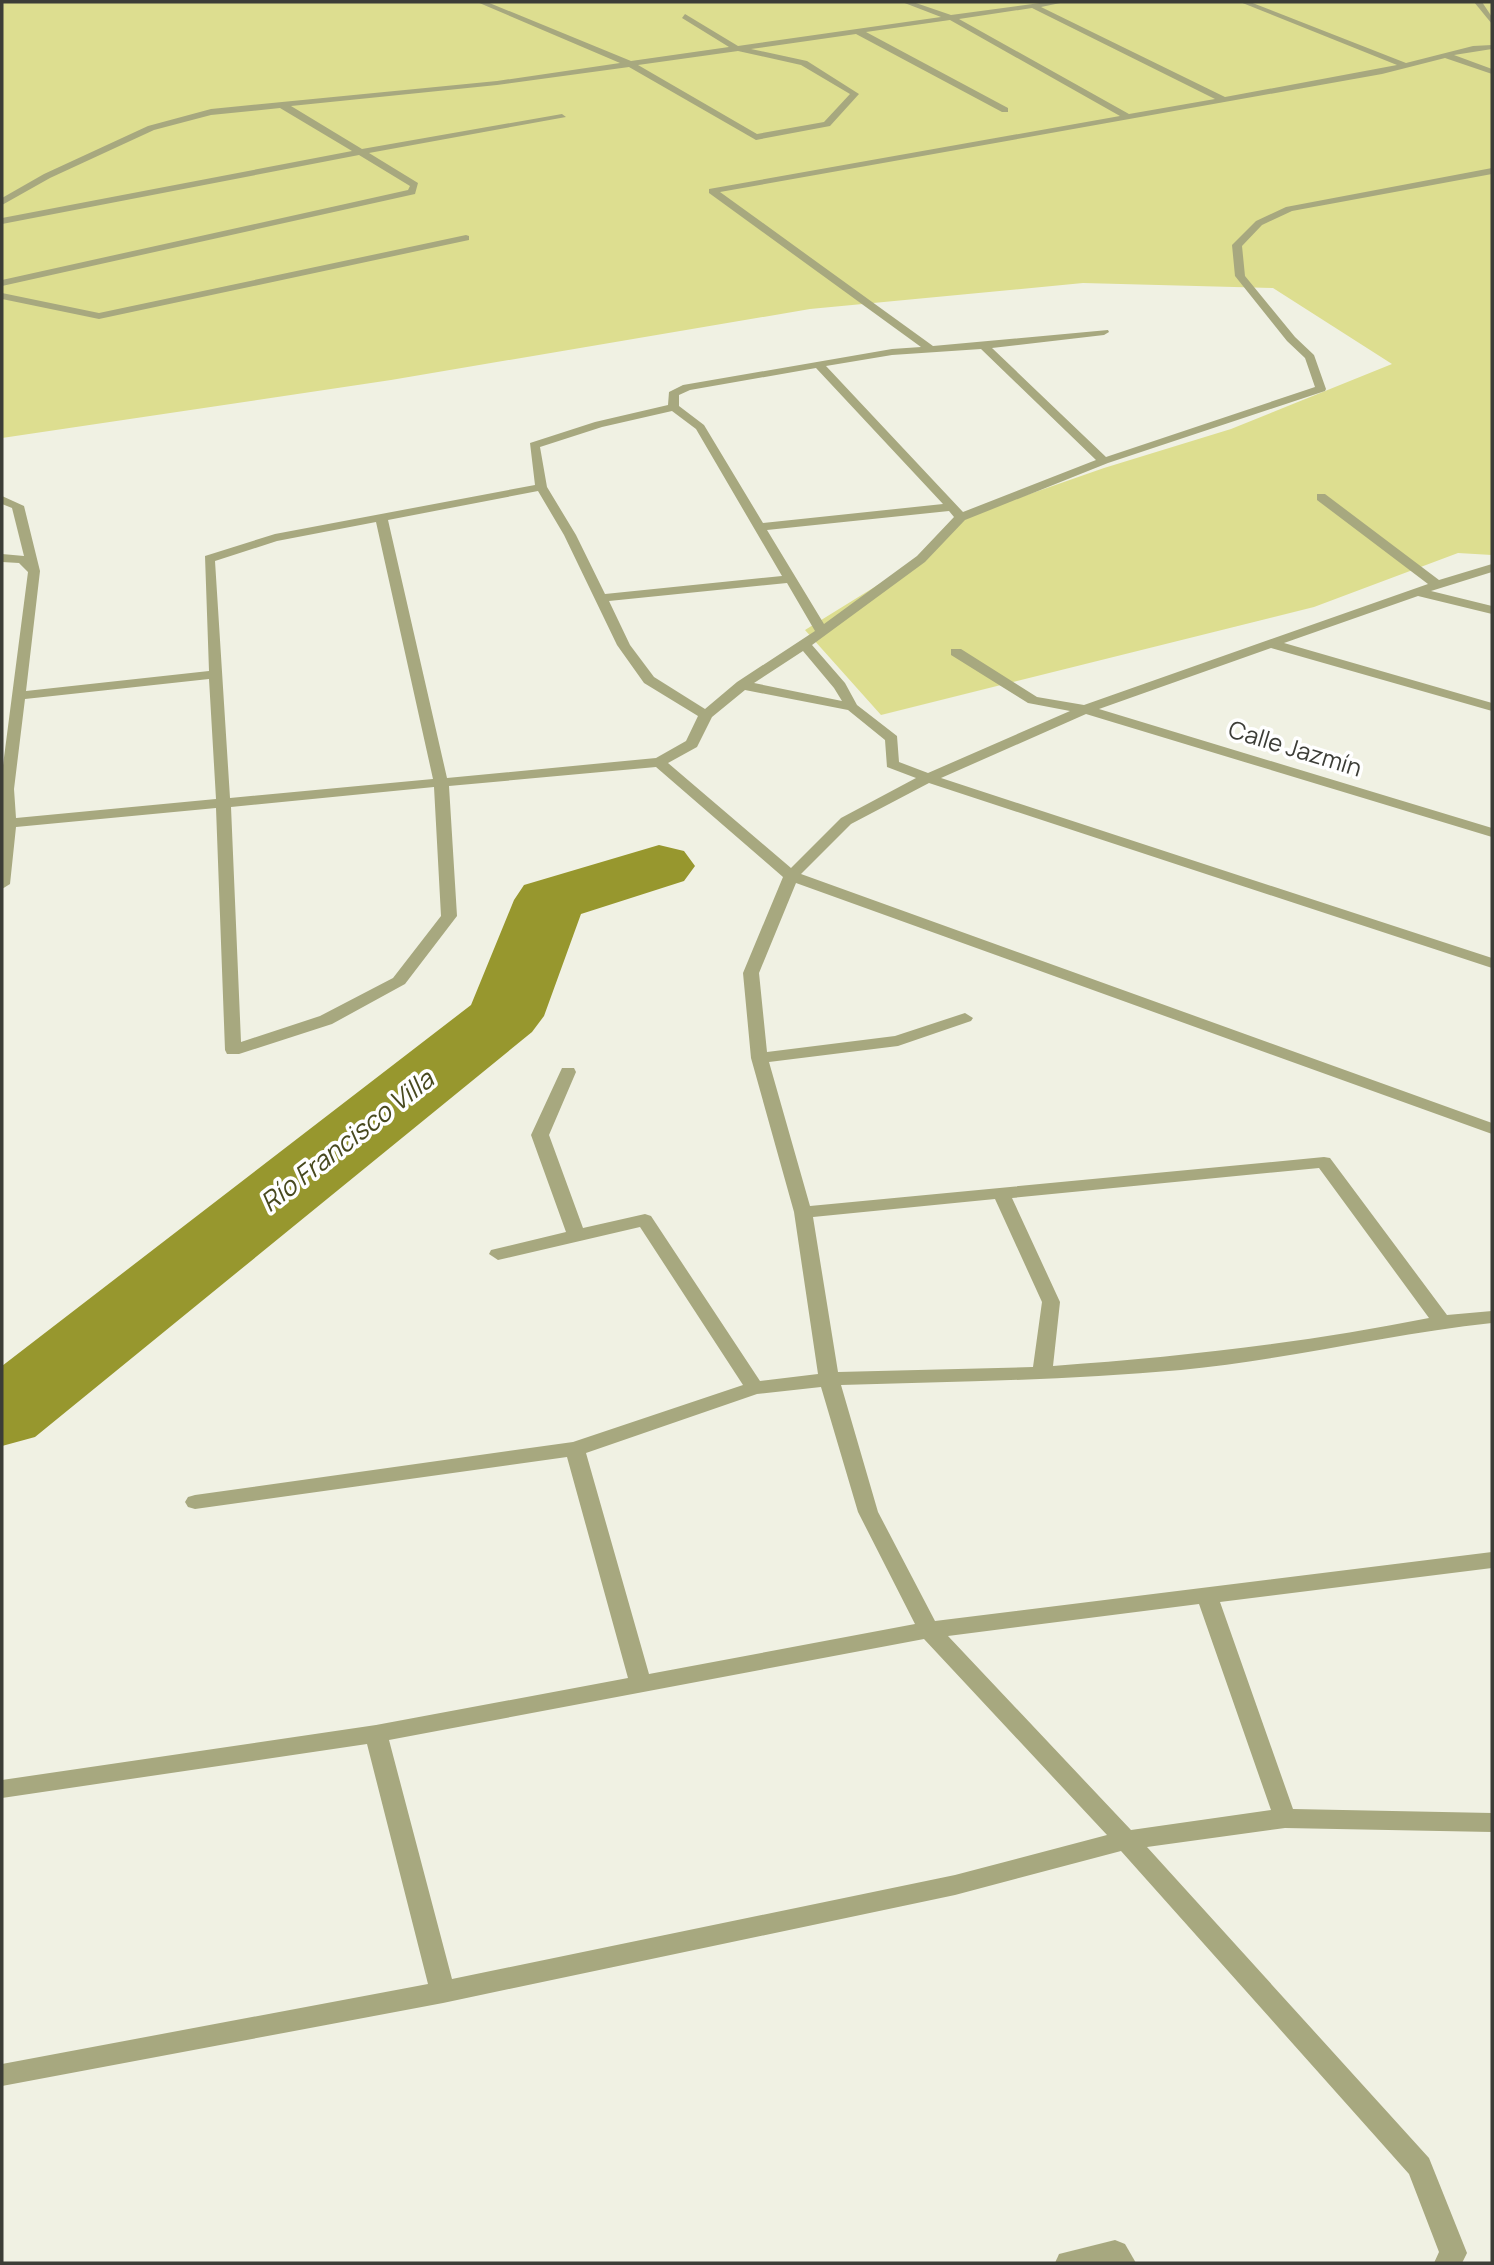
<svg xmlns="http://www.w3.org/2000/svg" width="1494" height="2265" viewBox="0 0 1494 2265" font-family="Manrope,sans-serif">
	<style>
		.green { fill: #ddde90 }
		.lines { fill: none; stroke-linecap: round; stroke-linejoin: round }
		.river { fill: #97972e; fill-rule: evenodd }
		.minor { fill: #a7a87f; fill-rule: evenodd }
		.labels { text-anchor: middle; stroke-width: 7; stroke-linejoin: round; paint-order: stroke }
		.street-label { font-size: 24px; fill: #3c3d37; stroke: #fff }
		.water-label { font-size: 26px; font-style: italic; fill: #48491f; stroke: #fff }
	</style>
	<rect width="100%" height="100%" fill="#f0f1e3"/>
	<polygon class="green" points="2,2 1492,2 1492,555 1458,553 1314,607 881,715 805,630 915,562 969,515 1104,468 1231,429 1392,364 1273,288 1083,283 810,309 391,380 2,438"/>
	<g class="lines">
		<polygon class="river" points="659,845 684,851 695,866 684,881 581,914 544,1016 532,1032 35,1437 2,1446 2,1366 471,1005 514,900 524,885"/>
		<g class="minor">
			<path d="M477,2H487L631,61L729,47L682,18L685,14L738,46L941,17L902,2H913L951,15L1047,2H1065L1041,7L1225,97L1397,65L1240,2H1250L1406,63L1473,46L1492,45V49L1454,55L1492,69V74L1445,58L1382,74L720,192L933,346L1108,330L1109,332L1104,335L992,348L1106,457L1315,387L1305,358L1287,341L1235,276L1232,245L1256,221L1286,207L1492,168V174L1292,211L1262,225L1242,246L1245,276L1295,337L1314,355L1326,389L1325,391L1108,463L965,520L925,562L812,645L845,683L857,705L897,736L899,762L928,773L1070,711L1028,703L951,655V649H961L1037,697L1084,705L1428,584L1317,500V494H1325L1439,580L1492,564V572L1431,591L1492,606V614L1418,596L1284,643L1492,703V711L1271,648L1099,709L1492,828V837L1086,714L941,778L1492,958V968L929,783L851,824L801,874L1492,1123V1134L796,883L759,973L767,1052L895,1036L965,1013L973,1018L971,1021L898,1046L769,1062L810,1206L1324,1157L1330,1158L1447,1315L1492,1311V1323C1388,1334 1286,1360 1181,1370C1068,1380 954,1382 841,1385L878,1512L935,1621L1492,1552V1568L1220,1602L1293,1809L1492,1813V1832L1285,1828L1147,1847L1429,2158L1467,2253L1462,2263H1434L1439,2252L1409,2174L1121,1851L955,1895L443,2003L2,2086V2064L428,1984L367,1744L2,1798V1780L376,1725L628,1678L567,1457L195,1509L188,1507L185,1502L188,1497L195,1495L573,1442L743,1385L640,1227L498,1260L489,1254L491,1250L566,1232L531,1135L562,1068H574L576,1072L549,1135L583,1228L645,1214L651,1216L760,1381L818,1374L794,1212L751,1058L743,973L783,877L656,767L449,786L457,916L405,984L332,1024L239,1054H227L225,1050L216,808L16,827L10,884L2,889V773L28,572L19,563L2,562V554L24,556L12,508L2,504V496L24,506L40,571L26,691L209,671L205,556L275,534L535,485L530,443L595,422L668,405L669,392L683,385L892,349L921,347L709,193V189L1120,116L950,20L866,32L1008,108V112H1002L856,34L751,49L807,61L859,94L830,126L756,140L629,67L497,85L291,106L362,149L562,114L566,117L369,153L418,183L415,194L2,286V280L408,190L410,186L359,155L2,224V218L352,151L280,108L211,115L154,130L50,178L2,205V198L44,174L148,126L211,109L497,81L620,63ZM1032,8L1215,99L1129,114L959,19ZM738,51L801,65L850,94L824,122L757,134L638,65ZM981,349L1096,460L963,512L826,366L892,355ZM816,368L943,504L763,523L704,425L679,406V395L690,390ZM672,411L696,429L782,576L605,594L576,535L547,487L540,447L602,427ZM538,491L564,535L617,645L644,683L698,716L686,741L656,758L447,778L388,520ZM949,511L954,517L917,556L824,624L767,530ZM376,522L433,779L230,798L215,561L277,541ZM787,583L815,631L737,682L705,709L654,677L630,645L609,601ZM803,651L834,688L842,701L754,683ZM209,679L216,799L16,818L14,789L25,699ZM745,690L848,710L885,740L887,767L916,778L841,818L791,868L668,763L697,747L712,717ZM434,787L441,916L393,978L320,1016L241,1042L231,807ZM1319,1168L1429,1318C1304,1343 1180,1357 1053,1366L1060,1302L1012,1198ZM995,1199L1042,1302L1033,1367L838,1372L813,1217ZM821,1387L858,1512L915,1624L649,1674L586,1453L757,1394ZM1199,1604L1271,1810L1131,1830L948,1636ZM924,1639L1107,1835L955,1875L452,1979L389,1740Z"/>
			<polygon points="1474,2 1482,2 1492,17 1492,24"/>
			<polygon points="466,235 469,236 469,240 99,319 2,299 2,293 99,313"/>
			<polygon points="1115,2240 1125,2244 1136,2263 1055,2263 1059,2254"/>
		</g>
	</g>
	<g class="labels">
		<g class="street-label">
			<text transform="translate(1295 749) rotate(17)" y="8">Calle Jazmín</text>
		</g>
		<g class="water-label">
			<text transform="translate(347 1141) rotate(-38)" y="9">Río Francisco Villa</text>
		</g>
	</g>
	<rect width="1494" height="2265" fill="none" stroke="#3c3d37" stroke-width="7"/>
</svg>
